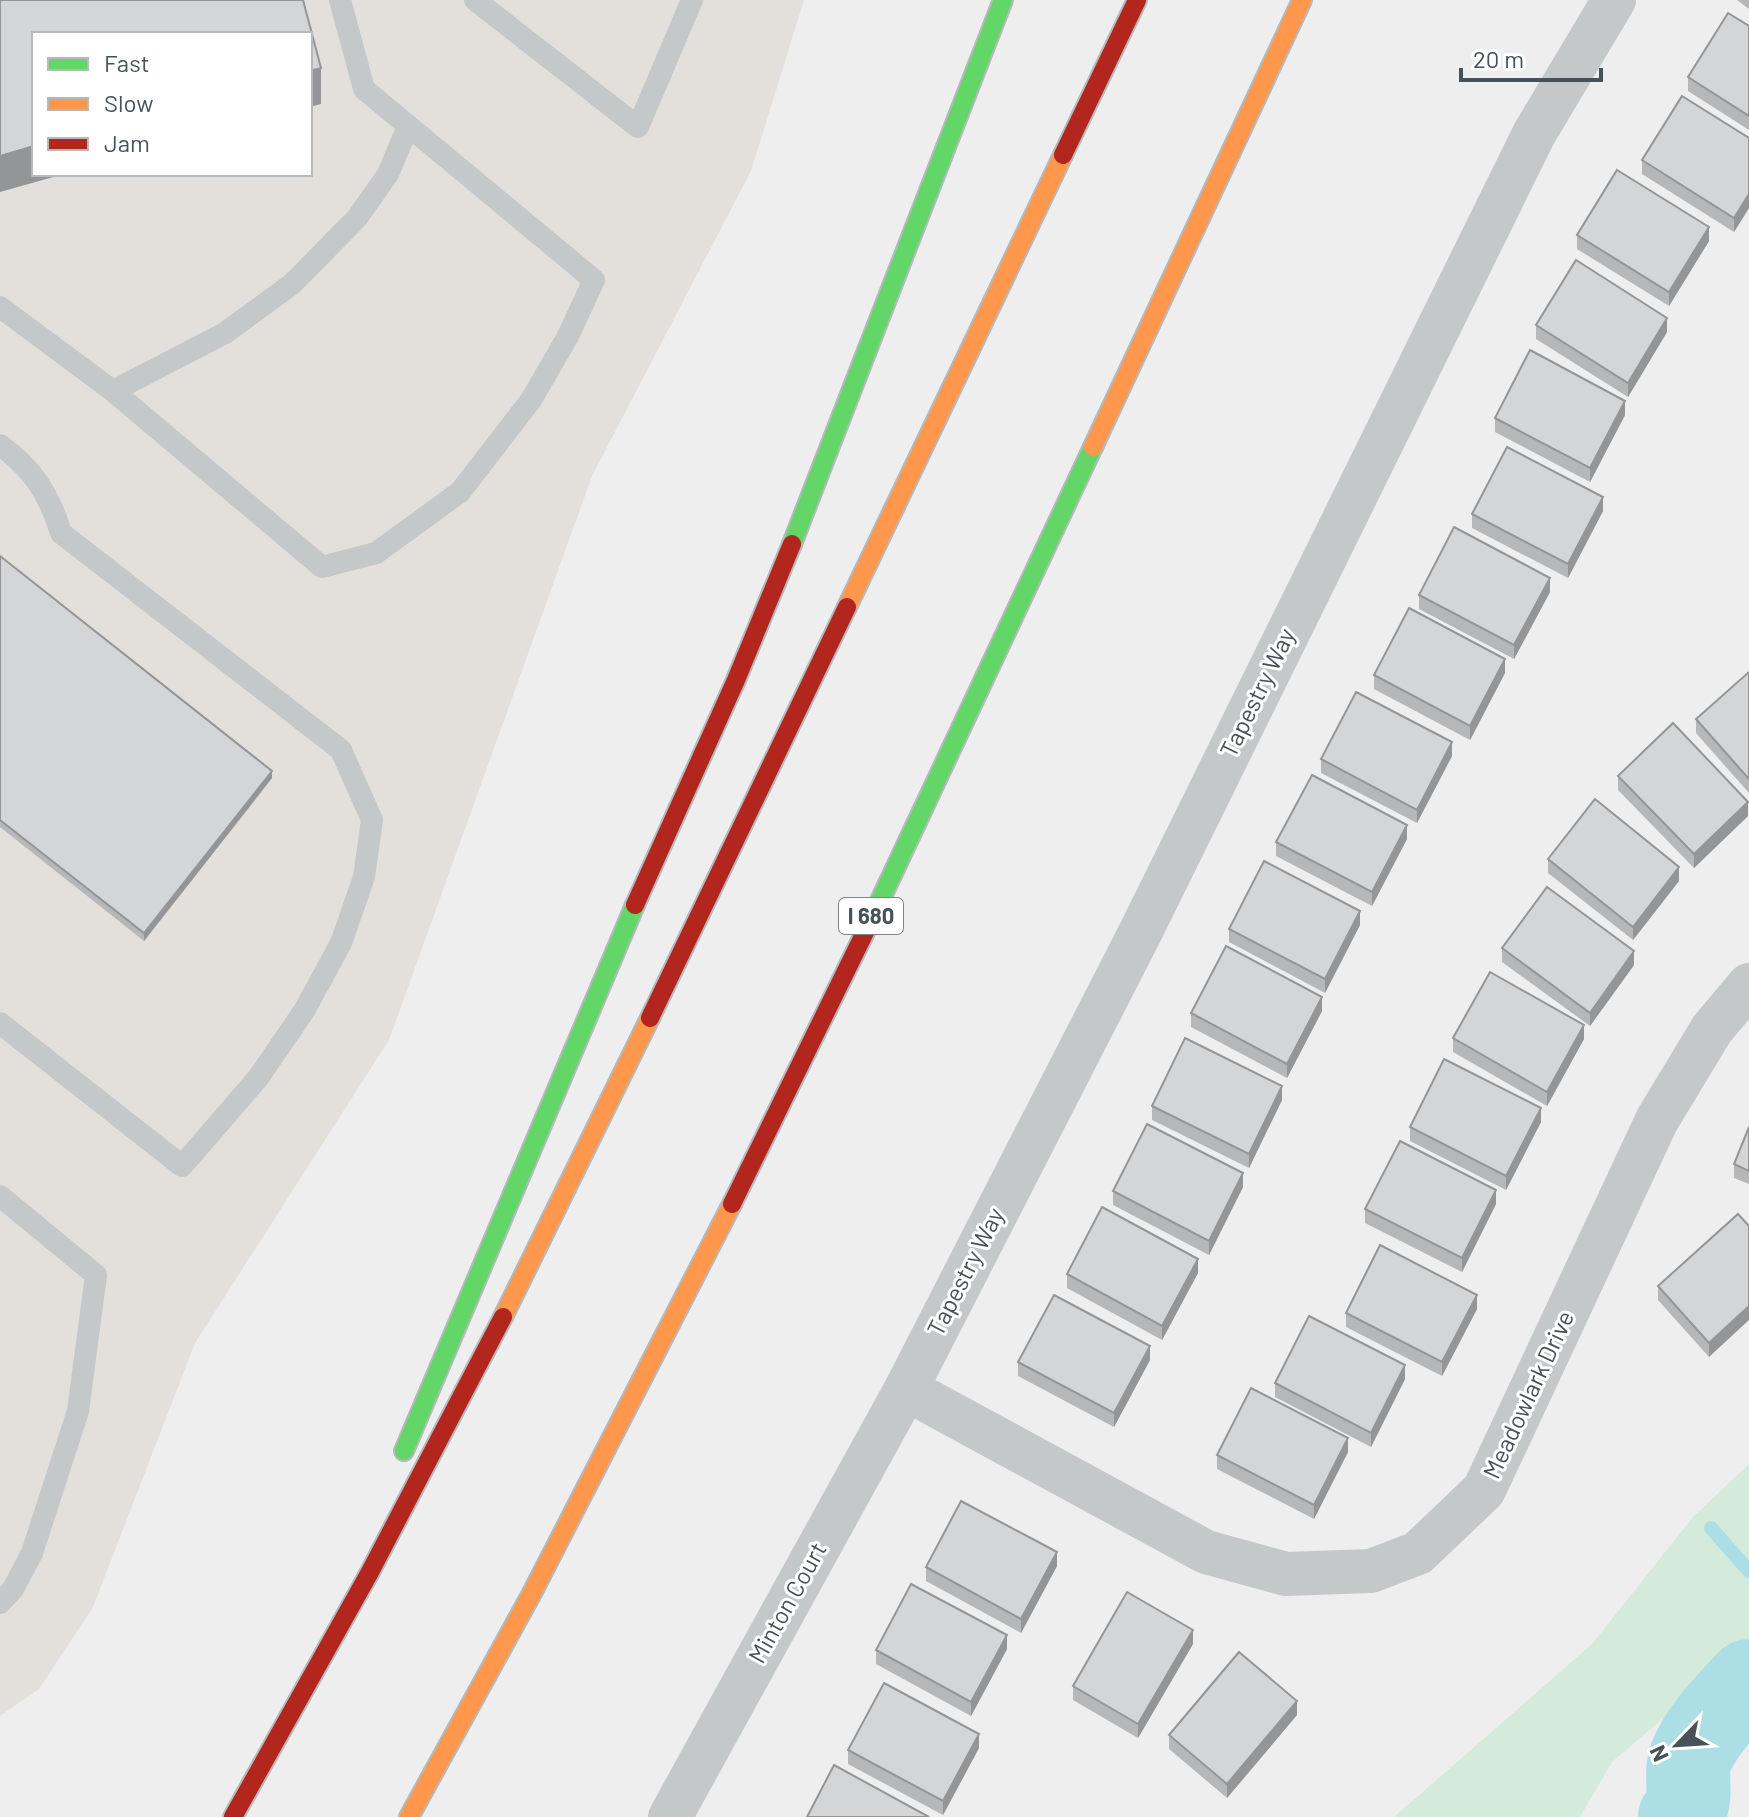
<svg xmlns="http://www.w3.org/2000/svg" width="1749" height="1817" viewBox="0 0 1749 1817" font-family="Barlow,sans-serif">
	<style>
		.commercial { fill: #e3e0db; fill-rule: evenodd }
		.green { fill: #d4ebdb }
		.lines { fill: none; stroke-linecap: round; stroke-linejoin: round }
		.stream { stroke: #acdfe5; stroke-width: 14 }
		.river { stroke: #acdfe5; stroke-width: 84 }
		.fast-casing { stroke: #b4b9bc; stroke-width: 22 }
		.slow-casing { stroke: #b4b9bc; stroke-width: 22 }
		.jam-casing { stroke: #b4b9bc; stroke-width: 22 }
		.lane { stroke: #c5c8c9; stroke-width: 22 }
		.street { stroke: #c5c8c9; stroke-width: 44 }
		.fast { stroke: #63d668; stroke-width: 18 }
		.slow { stroke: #ff974d; stroke-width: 18 }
		.jam { stroke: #b3261e; stroke-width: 18 }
		.wall { fill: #b6b7b8 }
		.shaded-wall { fill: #949596 }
		.building { fill: #d4d5d6; stroke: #949596; stroke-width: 2 }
		.labels { text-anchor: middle; stroke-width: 6; stroke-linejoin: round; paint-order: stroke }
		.shield { fill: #fff; stroke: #7e858a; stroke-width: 2 }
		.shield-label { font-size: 22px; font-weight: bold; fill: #475158 }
		.street-label { font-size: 24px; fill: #475158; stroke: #fff }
	</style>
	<rect width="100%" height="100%" fill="#eee"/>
	<path class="commercial" d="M0,0H804L751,171L592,476L389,1040L195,1343L93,1607L39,1689L0,1716ZM34,34H310V174H34Z"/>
	<polygon class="green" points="1749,1464 1749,1645 1612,1762 1580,1817 1394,1817 1592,1644 1693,1517"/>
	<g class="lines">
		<polyline class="stream" points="1711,1528 1749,1571"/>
		<path class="river" d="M1680,1817C1696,1798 1683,1778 1691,1757C1702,1729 1729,1703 1749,1681"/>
		<g class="fast-casing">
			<g id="fast">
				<polyline points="792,544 1003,0"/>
				<polyline points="870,922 1093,447"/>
				<polyline points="404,1451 635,905"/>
			</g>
		</g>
		<g class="slow-casing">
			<g id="slow">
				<polyline points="1093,447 1302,0"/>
				<polyline points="847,607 1063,155"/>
				<polyline points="503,1317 650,1018"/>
				<polyline points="409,1817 531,1595 732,1204"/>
			</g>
		</g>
		<g class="jam-casing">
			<g id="jam">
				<polyline points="1063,155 1137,0"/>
				<polyline points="635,905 736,680 792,544"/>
				<polyline points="650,1018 847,607"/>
				<polyline points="732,1204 870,922"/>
				<polyline points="233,1817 370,1572 503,1317"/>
			</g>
		</g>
		<g class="lane">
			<polyline points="475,0 638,127 692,0"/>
			<polyline points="0,307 113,391 322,567 376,553 460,492 531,400 568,336 594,280 364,89 340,0"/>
			<polyline points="113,391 225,333 292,284 357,218 388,174 408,126"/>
			<path d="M0,445C33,469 49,494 61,533L341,750L372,820L364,877L341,943L304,1011L258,1078L182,1166L0,1023"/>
			<polyline points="0,1196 96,1275 78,1411 32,1553 13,1589 0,1603"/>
		</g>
		<g class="street">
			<polyline points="906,1389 1206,1552 1286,1574 1371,1571 1418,1553 1484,1490 1657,1120 1712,1029 1749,985"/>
			<polyline points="670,1817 906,1389 1141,931 1534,134 1614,0"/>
		</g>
		<use href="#fast" class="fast"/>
		<use href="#slow" class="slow"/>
		<use href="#jam" class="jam"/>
	</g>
	<g class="wall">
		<polygon points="1737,0 1749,0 1749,9"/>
		<polygon points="1749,26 1749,130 1688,91 1688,77"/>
		<polygon points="1749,138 1749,208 1734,232 1642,174 1642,160"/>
		<polygon points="1577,235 1709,241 1669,306 1577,249"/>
		<polygon points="1536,325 1667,332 1628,397 1536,339"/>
		<polygon points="1625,415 1590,482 1495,432 1495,418"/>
		<polygon points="1603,511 1568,578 1472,528 1472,514"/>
		<polygon points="0,556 272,778 144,941 0,827"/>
		<polygon points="1550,592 1514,659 1419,609 1419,595"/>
		<polygon points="1749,672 1749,793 1696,733 1696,719"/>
		<polygon points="1505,673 1470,740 1374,689 1374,675"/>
		<polygon points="1452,756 1417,823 1321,773 1321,759"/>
		<polygon points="1618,776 1748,816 1694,868 1618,790"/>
		<polygon points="1407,839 1372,906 1276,856 1276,842"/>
		<polygon points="1548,859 1679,881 1633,940 1548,873"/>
		<polygon points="1360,925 1325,993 1229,942 1229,929"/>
		<polygon points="1502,948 1634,965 1590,1026 1502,962"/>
		<polygon points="1322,1011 1287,1078 1191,1027 1191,1013"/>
		<polygon points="1453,1038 1584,1039 1547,1106 1453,1052"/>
		<polygon points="1282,1100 1249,1168 1152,1120 1152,1106"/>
		<polygon points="1541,1122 1506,1190 1410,1141 1410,1127"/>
		<polygon points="1749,1127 1749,1184 1734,1178 1734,1164"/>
		<polygon points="1243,1187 1209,1255 1113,1205 1113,1191"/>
		<polygon points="1496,1204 1462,1272 1365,1223 1365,1209"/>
		<polygon points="1738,1214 1709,1357 1658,1300 1658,1286"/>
		<polygon points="1198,1273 1162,1340 1067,1288 1067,1274"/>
		<polygon points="1477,1309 1442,1376 1346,1327 1346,1313"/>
		<polygon points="1150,1360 1114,1427 1018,1376 1018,1362"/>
		<polygon points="1405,1379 1371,1447 1275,1397 1275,1383"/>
		<polygon points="1348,1452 1314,1519 1217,1469 1217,1455"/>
		<polygon points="1057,1566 1021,1633 926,1581 926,1567"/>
		<polygon points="1193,1644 1138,1738 1073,1700 1073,1686"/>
		<polygon points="1007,1649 971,1716 876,1664 876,1650"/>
		<polygon points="1297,1715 1227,1798 1169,1749 1169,1735"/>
		<polygon points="979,1748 943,1815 848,1764 848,1750"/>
	</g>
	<g class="shaded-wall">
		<polygon points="321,68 321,104 310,107 310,71"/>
		<polygon points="34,146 34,174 64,174 0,192 0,156"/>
		<polygon points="1749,194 1749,208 1734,232 1734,218"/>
		<polygon points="1709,227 1709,241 1669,306 1669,292"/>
		<polygon points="1667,318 1667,332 1628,397 1628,383"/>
		<polygon points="1625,401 1625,415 1590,482 1590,468"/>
		<polygon points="1603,497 1603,511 1568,578 1568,564"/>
		<polygon points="1550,578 1550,592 1514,659 1514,645"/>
		<polygon points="1505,659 1505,673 1470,740 1470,726"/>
		<polygon points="1452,742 1452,756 1417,823 1417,810"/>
		<polygon points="272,771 272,778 144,941 144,933"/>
		<polygon points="1748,802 1748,816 1694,868 1694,854"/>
		<polygon points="1407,825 1407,839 1372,906 1372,892"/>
		<polygon points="1679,867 1679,881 1633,940 1633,927"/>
		<polygon points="1360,911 1360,925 1325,993 1325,979"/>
		<polygon points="1634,951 1634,965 1590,1026 1590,1013"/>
		<polygon points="1322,997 1322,1011 1287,1078 1287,1064"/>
		<polygon points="1584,1025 1584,1039 1547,1106 1547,1092"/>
		<polygon points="1282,1086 1282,1100 1249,1168 1249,1154"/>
		<polygon points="1541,1108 1541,1122 1506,1190 1506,1176"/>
		<polygon points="1243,1173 1243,1187 1209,1255 1209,1241"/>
		<polygon points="1496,1190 1496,1204 1462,1272 1462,1258"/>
		<polygon points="1198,1259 1198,1273 1162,1340 1162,1326"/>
		<polygon points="1477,1295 1477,1309 1442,1376 1442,1362"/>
		<polygon points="1749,1306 1749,1320 1709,1357 1709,1343"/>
		<polygon points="1150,1346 1150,1360 1114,1427 1114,1413"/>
		<polygon points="1405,1365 1405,1379 1371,1447 1371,1433"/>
		<polygon points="1348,1438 1348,1452 1314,1519 1314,1505"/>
		<polygon points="1057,1552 1057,1566 1021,1633 1021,1619"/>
		<polygon points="1193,1630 1193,1644 1138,1738 1138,1724"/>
		<polygon points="1007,1635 1007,1649 971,1716 971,1702"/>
		<polygon points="1297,1701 1297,1715 1227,1798 1227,1784"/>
		<polygon points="979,1734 979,1748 943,1815 943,1801"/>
	</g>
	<g class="building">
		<polygon points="0,0 303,0 321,68 310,71 310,34 34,34 34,146 0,156"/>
		<polygon points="1728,13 1749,26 1749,116 1688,77"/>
		<polygon points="1682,96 1749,138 1749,194 1734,218 1642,160"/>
		<polygon points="1617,170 1709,227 1669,292 1577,235"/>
		<polygon points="1576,260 1667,318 1628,383 1536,325"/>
		<polygon points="1530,350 1625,401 1590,468 1495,418"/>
		<polygon points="1507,447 1603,497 1568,564 1472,514"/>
		<polygon points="1454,527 1550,578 1514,645 1419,595"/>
		<polygon points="0,556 272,771 144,933 0,820"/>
		<polygon points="1409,608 1505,659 1470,726 1374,675"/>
		<polygon points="1749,672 1749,779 1696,719"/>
		<polygon points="1356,692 1452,742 1417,810 1321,759"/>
		<polygon points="1673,723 1748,802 1694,854 1618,776"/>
		<polygon points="1312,775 1407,825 1372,892 1276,842"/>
		<polygon points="1595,799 1679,867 1633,927 1548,859"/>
		<polygon points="1264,861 1360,911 1325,979 1229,929"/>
		<polygon points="1547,887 1634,951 1590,1013 1502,948"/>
		<polygon points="1226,946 1322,997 1287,1064 1191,1013"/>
		<polygon points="1490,972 1584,1025 1547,1092 1453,1038"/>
		<polygon points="1185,1038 1282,1086 1249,1154 1152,1106"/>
		<polygon points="1444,1059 1541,1108 1506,1176 1410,1127"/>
		<polygon points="1147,1124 1243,1173 1209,1241 1113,1191"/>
		<polygon points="1749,1127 1749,1171 1734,1164"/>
		<polygon points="1400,1141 1496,1190 1462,1258 1365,1209"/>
		<polygon points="1102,1207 1198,1259 1162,1326 1067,1274"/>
		<polygon points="1738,1214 1749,1226 1749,1306 1709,1343 1658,1286"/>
		<polygon points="1380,1245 1477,1295 1442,1362 1346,1313"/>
		<polygon points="1054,1295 1150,1346 1114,1413 1018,1362"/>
		<polygon points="1309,1316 1405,1365 1371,1433 1275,1383"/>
		<polygon points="1251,1388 1348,1438 1314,1505 1217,1455"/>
		<polygon points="961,1501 1057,1552 1021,1619 926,1567"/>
		<polygon points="911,1584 1007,1635 971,1702 876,1650"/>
		<polygon points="1127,1592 1193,1630 1138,1724 1073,1686"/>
		<polygon points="1239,1652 1297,1701 1227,1784 1169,1735"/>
		<polygon points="884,1683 979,1734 943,1801 848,1750"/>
		<polygon points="834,1765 929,1817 807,1817"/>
	</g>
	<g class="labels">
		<rect class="shield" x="839" y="898" width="64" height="36" rx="6"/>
		<g class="shield-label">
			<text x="871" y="924">I 680</text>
		</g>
		<g class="street-label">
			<text transform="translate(1258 693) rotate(-64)" y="8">Tapestry Way</text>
			<text transform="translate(966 1272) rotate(-63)" y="8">Tapestry Way</text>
			<text transform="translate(1529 1395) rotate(-65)" y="8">Meadowlark Drive</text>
			<text transform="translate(788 1603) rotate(-61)" y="8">Minton Court</text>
		</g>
	</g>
	<rect x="32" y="32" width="280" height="144" fill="#ffffff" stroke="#b5b9bc" stroke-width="2"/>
	<rect x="48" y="58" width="40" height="12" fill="#63d668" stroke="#b5b9bc" stroke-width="2"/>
	<text x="104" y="72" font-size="24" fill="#475158">Fast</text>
	<rect x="48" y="98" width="40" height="12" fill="#ff974d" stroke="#b5b9bc" stroke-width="2"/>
	<text x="104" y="112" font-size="24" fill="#475158">Slow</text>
	<rect x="48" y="138" width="40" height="12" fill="#b3261e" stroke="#b5b9bc" stroke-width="2"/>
	<text x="104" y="152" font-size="24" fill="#475158">Jam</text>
	<g transform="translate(1677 1745) rotate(245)" stroke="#ffffff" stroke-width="6" paint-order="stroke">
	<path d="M0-6L14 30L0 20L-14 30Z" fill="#475158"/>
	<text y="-12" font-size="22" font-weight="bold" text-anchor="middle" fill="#475158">N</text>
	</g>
	<path d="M1461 68v12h140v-12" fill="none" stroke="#475158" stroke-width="4"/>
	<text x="1473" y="68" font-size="24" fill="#475158" stroke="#ffffff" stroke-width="6" paint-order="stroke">20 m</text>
</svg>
